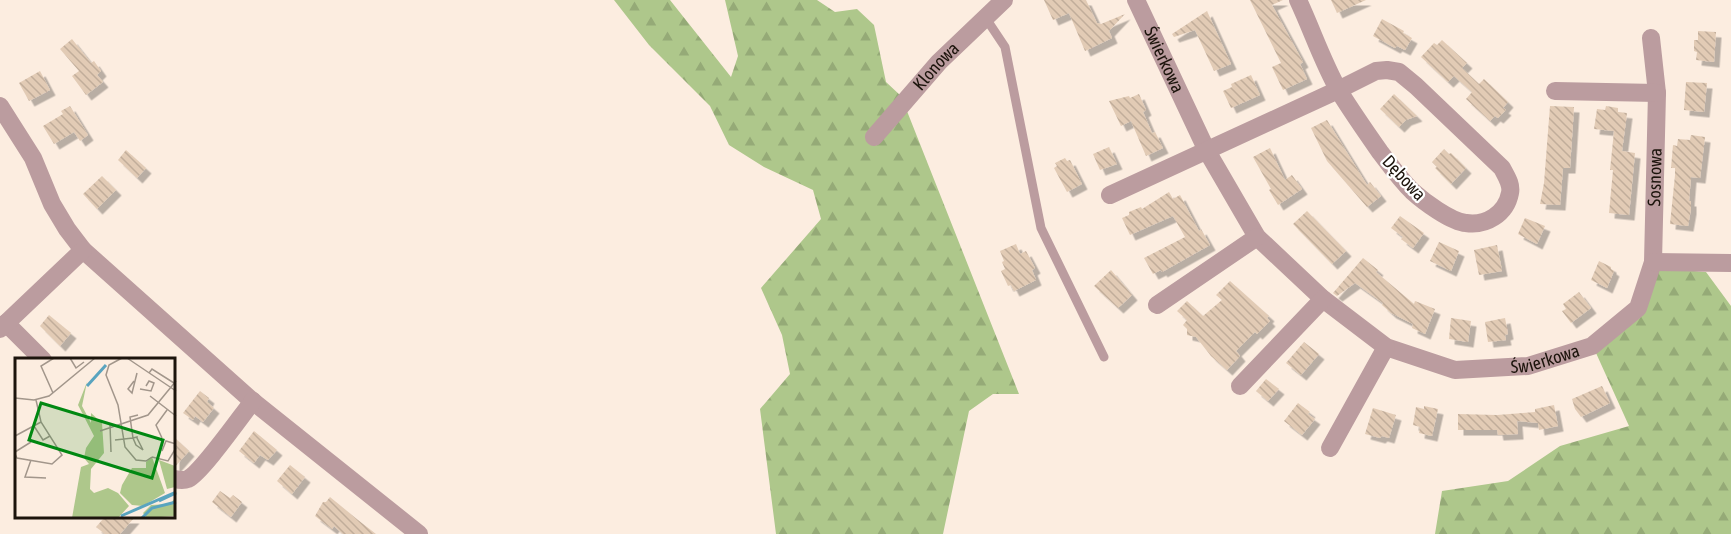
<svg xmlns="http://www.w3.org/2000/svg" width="1731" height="534" viewBox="0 0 1731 534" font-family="'Asap Condensed',sans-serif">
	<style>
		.forest { fill: url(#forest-firs) }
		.building { fill: url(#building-back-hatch); filter: url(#shadow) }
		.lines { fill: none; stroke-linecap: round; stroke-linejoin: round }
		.lane { stroke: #bb9c9f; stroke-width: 9 }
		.street { stroke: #bb9c9f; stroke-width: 18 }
		.labels { text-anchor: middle; stroke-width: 4.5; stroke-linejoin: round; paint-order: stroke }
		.street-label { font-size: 18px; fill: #1c140c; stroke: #fff }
		.inset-river { fill: none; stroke: #59a4bf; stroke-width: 3 }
		.inset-road { fill: none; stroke: #a2968b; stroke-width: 1.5 }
		.view { fill: #018812; fill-opacity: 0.15; stroke: #018812; stroke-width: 3 }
		.inset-edge { fill: none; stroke: #1c140c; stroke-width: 3 }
	</style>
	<defs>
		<pattern id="forest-firs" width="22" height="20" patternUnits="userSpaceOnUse" patternTransform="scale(1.5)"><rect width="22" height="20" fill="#aec78b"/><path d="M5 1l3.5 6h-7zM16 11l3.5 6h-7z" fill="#95aa77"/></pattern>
		<pattern id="building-back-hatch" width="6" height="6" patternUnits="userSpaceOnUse" patternTransform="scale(1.5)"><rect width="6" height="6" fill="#e2cbb5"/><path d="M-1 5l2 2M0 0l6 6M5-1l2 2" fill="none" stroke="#c1ad9a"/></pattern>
		<filter id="shadow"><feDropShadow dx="5.5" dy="5.5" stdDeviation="0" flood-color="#0004"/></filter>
	</defs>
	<rect width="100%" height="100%" fill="#fcede0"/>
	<g class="forest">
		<polygon points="614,0 670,0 731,77 738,56 725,0 817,0 835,12 857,9 874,25 886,82 901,96 1019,394 993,394 969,411 943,534 776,534 760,409 790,374 782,335 761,288 821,219 813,190 764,167 729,145 710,106 649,45"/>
		<polygon points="1659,268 1706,272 1731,306 1731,534 1435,534 1442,491 1508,481 1560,446 1629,426 1596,353"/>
	</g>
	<g class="building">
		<polygon points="1044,0 1086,0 1097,23 1101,24 1125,14 1109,31 1112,38 1085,51 1069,13 1053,20"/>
		<polygon points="1250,0 1283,0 1272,5 1303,62 1300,64 1307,79 1283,90 1272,67 1281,63"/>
		<polygon points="1331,0 1366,0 1337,13"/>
		<polygon points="1207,11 1231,64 1214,71 1195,30 1174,37 1172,34"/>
		<polygon points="1382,19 1404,31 1403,33 1412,38 1405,50 1397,46 1395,48 1373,36"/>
		<polygon points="1698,31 1716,32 1714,62 1696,60 1697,52 1694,51 1694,40 1698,40"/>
		<polygon points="72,39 91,63 94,61 101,71 97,75 103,82 86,95 72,76 79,71 60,49"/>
		<polygon points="1442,40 1467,63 1462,68 1479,84 1484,79 1508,102 1503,108 1506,110 1498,118 1495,116 1490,121 1466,99 1472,92 1454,76 1448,82 1421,57 1434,43 1437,45"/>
		<polygon points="40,71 50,90 29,101 19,83"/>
		<polygon points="1251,75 1260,95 1231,108 1223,91 1232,87 1231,84"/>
		<polygon points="1686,82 1707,83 1704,112 1684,110"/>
		<polygon points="1139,94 1146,110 1143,112 1152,133 1155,132 1163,148 1146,156 1131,121 1121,126 1109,101 1129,96 1130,98"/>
		<polygon points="1394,94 1417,116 1406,120 1399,127 1380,109"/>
		<polygon points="70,106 88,135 80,141 74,132 54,144 43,126 63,114 61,111"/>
		<polygon points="1550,106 1574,107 1570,168 1563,168 1560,205 1540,204 1544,183"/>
		<polygon points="1606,106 1618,108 1618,112 1627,113 1622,151 1635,153 1629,215 1609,213 1613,170 1610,170 1614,131 1594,129 1597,109 1605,110"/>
		<polygon points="1327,120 1367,185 1370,182 1381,196 1367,207 1327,161 1311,128"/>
		<polygon points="1691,135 1705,137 1700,178 1691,177 1689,201 1691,201 1691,209 1688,226 1670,224 1675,175 1675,168 1671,168 1673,145 1677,146 1678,139 1690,140"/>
		<polygon points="1109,147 1117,164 1100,170 1093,154"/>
		<polygon points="1270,148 1285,180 1292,175 1302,189 1278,205 1269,190 1271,189 1253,157"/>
		<polygon points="1444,149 1449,154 1451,153 1466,168 1451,184 1435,168 1437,167 1432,162"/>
		<polygon points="126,150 146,168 137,178 118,160"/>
		<polygon points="1065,158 1067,161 1070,160 1082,184 1067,192 1054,168 1057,166 1055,163"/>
		<polygon points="102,176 116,190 97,209 83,194"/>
		<polygon points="1169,192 1173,199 1180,195 1199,231 1201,229 1210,245 1162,272 1161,270 1153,274 1144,258 1185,237 1173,216 1130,235 1122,218 1129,215 1129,212 1141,207 1142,209"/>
		<polygon points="1307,211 1346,251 1332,264 1293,224"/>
		<polygon points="1400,216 1424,233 1413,248 1401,239 1403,237 1391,228"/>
		<polygon points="1525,218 1545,226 1537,244 1518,234"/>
		<polygon points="1439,242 1459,251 1451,271 1430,261"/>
		<polygon points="1016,244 1020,254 1026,251 1035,268 1032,270 1036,280 1014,291 1011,285 1008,286 1001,271 1005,269 1002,262 1004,261 1000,251"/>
		<polygon points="1497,245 1502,271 1479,275 1474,250"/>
		<polygon points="1363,258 1378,270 1376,272 1414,304 1415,301 1435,309 1425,334 1412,328 1413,324 1391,313 1382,305 1383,303 1355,283 1337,296 1333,293"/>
		<polygon points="1599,261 1611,267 1611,269 1614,271 1607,288 1591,280"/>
		<polygon points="1111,270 1132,295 1118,308 1094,286"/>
		<polygon points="1230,281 1269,316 1267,318 1270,321 1257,334 1255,332 1236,351 1240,356 1227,370 1211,356 1196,337 1187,335 1187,329 1183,325 1187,320 1177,311 1187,301 1203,316 1222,300 1216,295"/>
		<polygon points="1579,292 1591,308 1571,323 1562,311 1566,309 1563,304"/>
		<polygon points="49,315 71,333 60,346 40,326"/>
		<polygon points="1451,318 1471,321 1468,342 1449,339"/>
		<polygon points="1505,318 1508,334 1505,335 1506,340 1488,342 1485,322"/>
		<polygon points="1304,342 1319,354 1301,375 1286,363"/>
		<polygon points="1266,379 1279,389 1268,401 1256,391"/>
		<polygon points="1602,386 1610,403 1581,417 1575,409 1572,399"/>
		<polygon points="200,391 209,398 207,402 214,408 203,422 195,416 193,420 183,413"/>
		<polygon points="1298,403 1310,412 1308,414 1315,419 1302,435 1284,421"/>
		<polygon points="1554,405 1558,426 1539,430 1538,423 1517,421 1518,434 1498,435 1497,430 1458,430 1458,414 1497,415 1535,412 1535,409"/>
		<polygon points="1424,406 1438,409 1432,436 1419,433 1420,427 1413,425 1416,407 1424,409"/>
		<polygon points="1373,408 1396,415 1389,438 1382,436 1380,438 1365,434"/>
		<polygon points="254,431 277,450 268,460 260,455 254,463 239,451"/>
		<polygon points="174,437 189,451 174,468"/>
		<polygon points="290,465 305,477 292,494 277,481"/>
		<polygon points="220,491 230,498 233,495 242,502 231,517 212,502"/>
		<polygon points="330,497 358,520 376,534 343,534 334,526 332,529 315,516 323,502 326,502"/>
		<polygon points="104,518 134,518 120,534 105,534 96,527"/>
	</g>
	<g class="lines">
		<polyline class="lane" points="985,17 1005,47 1041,228 1104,357"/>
		<g class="street">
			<path id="s1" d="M1136,0L1207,151L1257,237L1323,299L1386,347L1455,370L1528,366L1592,346L1638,308L1653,262L1657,93L1651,38"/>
			<polyline points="1555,91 1657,93"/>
			<polyline points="0,106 33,158 52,204 67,229 83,250 250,399 419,534"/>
			<path id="s2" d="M874,137L939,62L1004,0"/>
			<path d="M1110,195L1338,90L1376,71L1387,70L1399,72L1416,86L1502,168C1506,176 1512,184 1510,193C1506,214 1486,226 1466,223C1451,222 1423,201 1412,191C1400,179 1390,165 1380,152C1366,132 1352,112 1339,91C1323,63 1312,30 1298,0"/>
			<polyline points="1653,262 1731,263"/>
			<polyline points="1157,305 1257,237"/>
			<polyline points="6,323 43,360"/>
			<polyline points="0,329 83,250"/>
			<polyline points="1240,386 1323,299"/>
			<polyline points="1330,448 1386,347"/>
			<path d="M174,479C179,480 183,481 188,479C202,472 241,416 253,401"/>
		</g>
	</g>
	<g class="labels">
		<g class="street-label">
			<text dy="6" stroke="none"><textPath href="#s1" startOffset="66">Świerkowa</textPath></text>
			<text dy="6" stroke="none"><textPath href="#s2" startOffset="94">Klonowa</textPath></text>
			<text dy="6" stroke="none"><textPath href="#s1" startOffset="842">Sosnowa</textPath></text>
			<text transform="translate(1404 178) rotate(47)" y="6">Dębowa</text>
			<text dy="6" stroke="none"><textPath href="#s1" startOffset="600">Świerkowa</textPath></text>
		</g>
	</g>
	<g transform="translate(15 358)">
		<rect width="160" height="160" fill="#fcede0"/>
		<path d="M72,24L67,48L76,65V55L87,65L89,95L76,111L75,131L79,135L93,130L103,135L114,148L103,160H57L66,109L74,106L69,100L71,90L79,78L63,47ZM137,99L150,135L128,148L117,147L105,135L107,127L117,110H131V104ZM144,102L160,108V129L152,131ZM160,140V158L132,160L128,155L136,147L155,146Z" fill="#aec78b"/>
		<path class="inset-river" d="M72,28L91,7M144,143L161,135M106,158L161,134M127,160L137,150L161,144"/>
		<path class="inset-road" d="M55,0L61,10L69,4M107,0L94,7L91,17L103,47L110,89L121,102L131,103L137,99M112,0L161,33M134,15L137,11L159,25M119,23L113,31L117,35L122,15M125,31L136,33L139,25L134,23L131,28M38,35L26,8L39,0M135,38L161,58M0,40L19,42L34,38L80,0M95,67L96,94M19,68L28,82L35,78M85,73L133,57L161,23M0,78L26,64M147,80L141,67L152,52M100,82L118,80L122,79V80L128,92L121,87L118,80L115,59L123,57M147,93L151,83L161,86M0,94L16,84M0,96L2,100L37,106L47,97L26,64L21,42M137,99L153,103L161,90M16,102L10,119L31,120"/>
		<path class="view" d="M26,45L148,82L137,120L14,82Z"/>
		<rect width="160" height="160" class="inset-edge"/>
	</g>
</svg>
